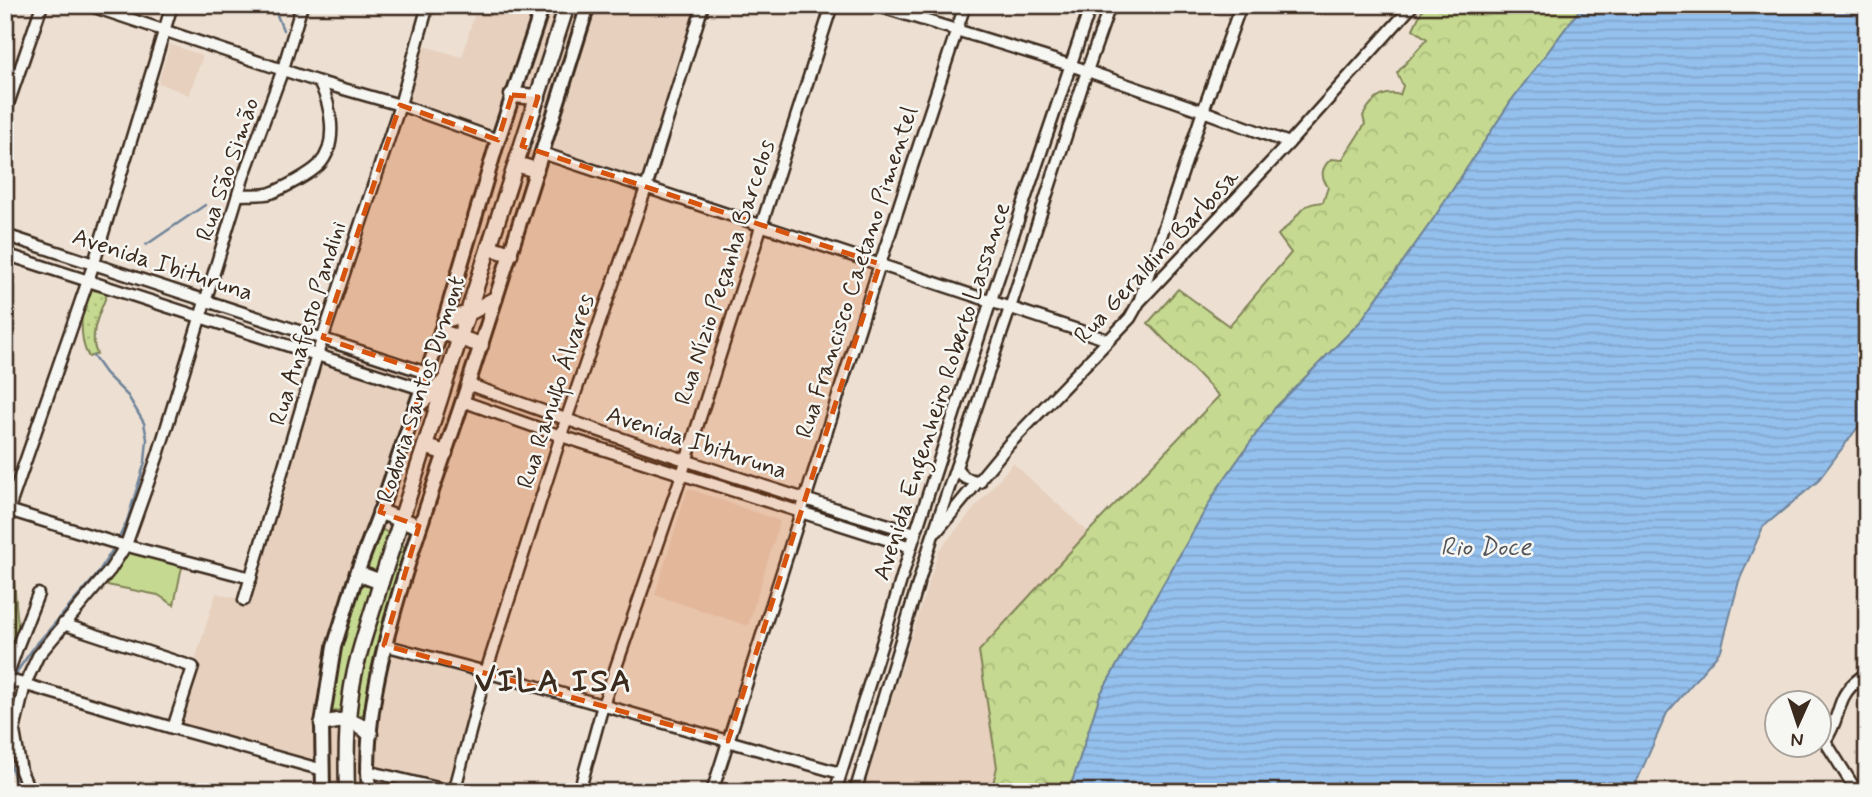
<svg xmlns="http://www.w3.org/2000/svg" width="1872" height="797" viewBox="0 0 1872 797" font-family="Mynerve,sans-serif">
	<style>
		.built { fill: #e7d0bd }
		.green { fill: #c5da90; stroke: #808257; stroke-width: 2 }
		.forest { fill: url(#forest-crowns); stroke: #808257; stroke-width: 2 }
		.park { fill: url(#park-dots); stroke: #808257; stroke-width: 2 }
		.water { fill: url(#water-rules); stroke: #70849a; stroke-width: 2 }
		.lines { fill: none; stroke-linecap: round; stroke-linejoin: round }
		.stream { stroke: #70849a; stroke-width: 2.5 }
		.minor-casing { stroke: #3b2a1e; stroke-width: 15 }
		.major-casing { stroke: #3b2a1e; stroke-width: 18 }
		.highway-casing { stroke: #3b2a1e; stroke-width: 19 }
		.minor { stroke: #f6f6f2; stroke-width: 10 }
		.major { stroke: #f6f6f2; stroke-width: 12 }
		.highway { stroke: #f6f6f2; stroke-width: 14 }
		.marked { fill: #d7540e; fill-opacity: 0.2; stroke: #d7540e; stroke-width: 5; stroke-dasharray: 14 9; stroke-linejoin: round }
		.labels { text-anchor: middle; stroke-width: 5; stroke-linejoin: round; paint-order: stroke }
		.street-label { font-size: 24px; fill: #3b2a1e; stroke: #f6f6f2 }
		.water-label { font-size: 26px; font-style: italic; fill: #56575c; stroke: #f6f6f2 }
		.district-label { font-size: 32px; font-weight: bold; letter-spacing: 2px; fill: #3b2a1e; stroke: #f6f6f2 }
	</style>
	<defs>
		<pattern id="forest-crowns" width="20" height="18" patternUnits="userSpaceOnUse" patternTransform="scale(1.75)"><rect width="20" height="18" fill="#c5da90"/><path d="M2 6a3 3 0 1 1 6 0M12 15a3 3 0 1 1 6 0" fill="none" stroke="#aabb7c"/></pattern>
		<pattern id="park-dots" width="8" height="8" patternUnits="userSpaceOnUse" patternTransform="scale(1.75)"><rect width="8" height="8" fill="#c5da90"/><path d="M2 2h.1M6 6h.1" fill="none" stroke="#aabb7c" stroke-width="1.8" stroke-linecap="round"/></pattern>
		<pattern id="water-rules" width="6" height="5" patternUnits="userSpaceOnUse" patternTransform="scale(1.75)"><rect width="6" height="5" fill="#94c0ed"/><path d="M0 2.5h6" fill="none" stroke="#80a5cb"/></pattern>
	</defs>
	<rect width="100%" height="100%" fill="#ede0d3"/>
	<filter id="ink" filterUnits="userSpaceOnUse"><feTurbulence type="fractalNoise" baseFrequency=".0143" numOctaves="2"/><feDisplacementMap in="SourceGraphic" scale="14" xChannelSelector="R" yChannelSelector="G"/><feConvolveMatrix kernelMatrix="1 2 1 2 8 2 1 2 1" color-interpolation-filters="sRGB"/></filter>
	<g filter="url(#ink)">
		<g class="built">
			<polygon points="477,5 703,5 566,427 454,792 323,792 323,770 174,728 216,593 243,600 418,44 462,57"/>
			<polygon points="170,44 203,56 189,95 158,83"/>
			<polygon points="1013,463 1088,532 979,651 997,767 991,792 862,792 939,550"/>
			<polygon points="690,489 780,521 748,626 655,595 687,490"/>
		</g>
		<g class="green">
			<polygon points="383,530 388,533 390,536 379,573 373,574 368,572 367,568 378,531"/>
			<polygon points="403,546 407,548 408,552 377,652 364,714 355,717 353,713 360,673 398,549"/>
			<polygon points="128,548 184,563 181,571 174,605 158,595 107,585"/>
			<polygon points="363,583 370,583 372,587 351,659 340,710 332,712 330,709 330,702 342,648 360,586"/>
		</g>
		<g class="forest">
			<path d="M1426,5H1583L1511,101L1434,218L1360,322L1274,409L1218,488L1100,695L1069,792H991L997,767L979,651L1092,528L1219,396L1148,323L1178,289L1229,326L1291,253L1278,235C1282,231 1287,227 1291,223C1303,209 1302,204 1323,202L1328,187C1320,176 1321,168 1331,159L1342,160L1365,124L1363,116C1371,100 1382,90 1400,95L1403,86L1397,73L1427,39L1413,29L1423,8Z"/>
			<polygon points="5,578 14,581 18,626 9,658 5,658"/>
		</g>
		<path class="park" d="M87,282L109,289C102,309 87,333 97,354L89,357C78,341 81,300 87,282Z"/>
		<polygon class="water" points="1583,5 1867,5 1867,415 1817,482 1763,527 1739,581 1721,650 1667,713 1632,792 1069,792 1100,695 1218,488 1274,409 1360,322 1434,218 1511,101"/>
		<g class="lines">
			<g class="stream">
				<polyline points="273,5 283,30"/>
				<polyline points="146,245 205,205"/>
				<polyline points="93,356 105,373 128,396 144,423 147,439 145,462 127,521 118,540"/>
				<polyline points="5,715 18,670 34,647 96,576 115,546"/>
				<polyline points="5,747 16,783 23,792"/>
			</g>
			<g class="minor-casing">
				<g id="minor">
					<polyline points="88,5 319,82 400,105 498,140"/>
					<polyline points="875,5 1070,65 1203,111 1289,143"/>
					<polyline points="5,113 42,5"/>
					<polyline points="542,153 1108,340"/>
					<path d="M238,195C249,194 262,196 271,193C284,188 310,174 319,165C339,144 331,104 319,82"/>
					<polyline points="5,235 427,373"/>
					<polyline points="5,254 422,389"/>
					<polyline points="1140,299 1203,111 1241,5"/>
					<path d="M468,384C615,438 765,488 915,533"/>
					<polyline points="462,401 561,436 911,547"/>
					<polyline points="956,468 965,478 980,482"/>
					<polyline points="5,509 112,542 251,578"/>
					<polyline points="5,520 94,263 172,5"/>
					<polyline points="937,531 1009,444 1130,318 1139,302 1289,143 1413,5"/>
					<polyline points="244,600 317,355 400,105 428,5"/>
					<polyline points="63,624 193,667 173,728"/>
					<polyline points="384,645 486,672 840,773"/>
					<polyline points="6,679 173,728 323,770"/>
					<polyline points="5,682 18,645 38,594"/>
					<polyline points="367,771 454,792"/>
					<polyline points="37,792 27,785 21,771 14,731 25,684 38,656 110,570 126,545 158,455 243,178 283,69 302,5"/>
					<polyline points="454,792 486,672 566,420 646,188 703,5"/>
					<polyline points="579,792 603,705 682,474 832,5"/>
					<polyline points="712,792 880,264 965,5"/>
					<polyline points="835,792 884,637 911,547 994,291 1091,5"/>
					<polyline points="855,792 932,538 1010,308 1087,71 1110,5"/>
					<path d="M1857,792L1825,741C1836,725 1836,714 1843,698C1848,687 1857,680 1867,673"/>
				</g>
			</g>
			<g class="major-casing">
				<g id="major">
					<polyline points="323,792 322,724 334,647 357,573 380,512 441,332 498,140 543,5"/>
					<path d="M369,792C364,724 380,659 399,594C417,532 439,471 460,409C504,275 546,140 588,5"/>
				</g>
			</g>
			<g class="highway-casing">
				<g id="highway">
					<polyline points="512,95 538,97"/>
					<polyline points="516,164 536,170"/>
					<polyline points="489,247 510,254"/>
					<polyline points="445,320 469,313 495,299"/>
					<polyline points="441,332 481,345"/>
					<polyline points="417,406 444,382"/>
					<polyline points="425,446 445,453"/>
					<polyline points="380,512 419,526"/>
					<polyline points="357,573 381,582"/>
					<path d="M322,724C345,719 352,717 370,734"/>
					<path d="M347,792C346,759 346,726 351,693C356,656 371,618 381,582L567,5"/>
				</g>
			</g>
			<use href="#minor" class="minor"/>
			<use href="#major" class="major"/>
			<use href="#highway" class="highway"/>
		</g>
	</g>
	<path class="marked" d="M512,95L538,97L522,146L880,264L728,741L384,645L419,526L380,512L427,373L323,338L400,105L498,140Z"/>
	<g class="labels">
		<g class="street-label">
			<text transform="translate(227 169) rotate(-71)" y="8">Rua São Simão</text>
			<text transform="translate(1156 256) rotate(-47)" y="8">Rua Geraldino Barbosa</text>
			<text transform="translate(163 264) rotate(18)" y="8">Avenida Ibituruna</text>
			<text transform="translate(724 272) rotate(-72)" y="8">Rua Nízio Peçanha Barcelos</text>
			<text transform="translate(856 272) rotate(-72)" y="8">Rua Francisco Caetano Pimentel</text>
			<text transform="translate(307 323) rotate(-73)" y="8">Rua Anafesto Pandini</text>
			<text transform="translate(420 389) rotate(-72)" y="8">Rodovia Santos Dumont</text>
			<text transform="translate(555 391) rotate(-72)" y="8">Rua Ranulfo Álvares</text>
			<text transform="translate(941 391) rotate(-72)" y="8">Avenida Engenheiro Roberto Lassance</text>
			<text transform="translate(697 442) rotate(18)" y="8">Avenida Ibituruna</text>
		</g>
		<g class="water-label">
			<text x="1486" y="555">Rio Doce</text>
		</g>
		<g class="district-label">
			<text x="554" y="691">VILA ISA</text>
		</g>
	</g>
	<rect width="1872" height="797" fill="none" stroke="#f6f6f2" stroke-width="28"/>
	<rect x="14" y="14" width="1844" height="769" fill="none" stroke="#3b2a1e" stroke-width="2.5" filter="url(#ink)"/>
	<g transform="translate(1798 724) rotate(183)"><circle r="33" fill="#f6f6f2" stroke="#aba49d" stroke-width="2"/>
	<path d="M0-5L12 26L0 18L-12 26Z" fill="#3b2a1e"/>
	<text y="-10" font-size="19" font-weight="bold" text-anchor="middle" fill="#3b2a1e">N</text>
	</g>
</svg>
